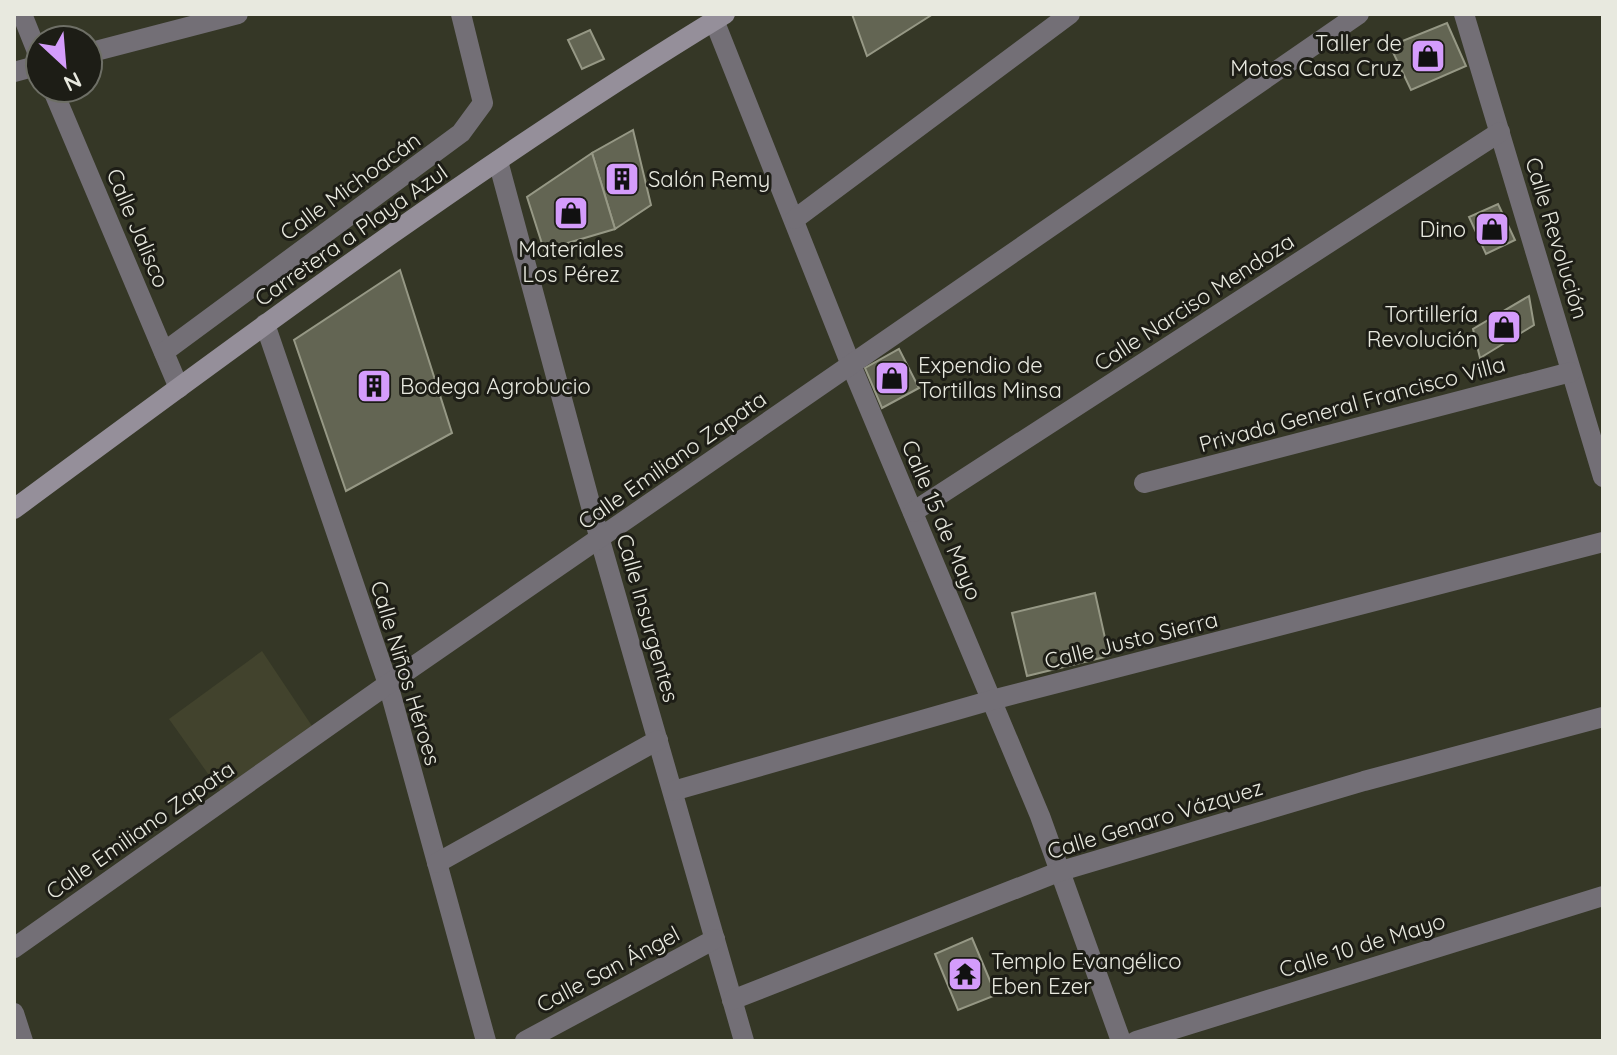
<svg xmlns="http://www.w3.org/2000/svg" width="1617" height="1055" viewBox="0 0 1617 1055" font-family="Quicksand,sans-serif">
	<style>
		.built { fill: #42432d }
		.building { fill: #636553; stroke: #969885; stroke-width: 2 }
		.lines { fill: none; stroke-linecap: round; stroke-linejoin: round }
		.street { stroke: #736f76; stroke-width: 20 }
		.secondary { stroke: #958f9a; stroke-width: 20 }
		.labels { text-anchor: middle; stroke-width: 6; stroke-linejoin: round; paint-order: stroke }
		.poi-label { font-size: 22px; fill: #e8e9df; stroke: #1d1d16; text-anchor: start }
		.street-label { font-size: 22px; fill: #e8e9df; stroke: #1d1d16 }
	</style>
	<rect width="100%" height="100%" fill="#353726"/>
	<polygon class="built" points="262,651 312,726 221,792 169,719"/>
	<g class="building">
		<polygon points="852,14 933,14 867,56"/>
		<polygon points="1447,23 1466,66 1411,90 1390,46"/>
		<polygon points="590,30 604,59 582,69 568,40"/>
		<polygon points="633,130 651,205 615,229 592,153"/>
		<polygon points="592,153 615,229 544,250 527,197"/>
		<polygon points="1498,204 1515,240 1486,254 1469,217"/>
		<polygon points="400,270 452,433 346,491 294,340"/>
		<polygon points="1529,296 1534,325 1480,358 1473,329"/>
		<polygon points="899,349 919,388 882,408 865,368"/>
		<polygon points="1095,593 1109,656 1027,676 1012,613"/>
		<polygon points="972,938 996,995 958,1010 935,954"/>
	</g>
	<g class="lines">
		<g class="street">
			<polyline points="22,14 40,59"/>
			<polyline points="1464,14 1603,477"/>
			<polyline points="714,20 851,365 1040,816 1121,1041"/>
			<polyline points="88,53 238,14"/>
			<polyline points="14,72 40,65"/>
			<polyline points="52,88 179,388"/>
			<polyline points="498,161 600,540 744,1041"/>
			<polyline points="795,219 1070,14"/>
			<polyline points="265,324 388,684 486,1041"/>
			<polyline points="164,352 461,133 483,103 461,14"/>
			<polyline points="1144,483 1571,372"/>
			<polyline points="913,512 1500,132"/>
			<polyline points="673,791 992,700 1603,542"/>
			<polyline points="437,863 658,740"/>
			<polyline points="14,948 388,684 1359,14"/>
			<polyline points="732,1000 1061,871 1364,781 1603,717"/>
			<polyline points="14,1013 23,1041"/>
			<polyline points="525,1041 715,939"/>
			<polyline points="1136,1041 1603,896"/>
		</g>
		<path class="secondary" d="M14,509C246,338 478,164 725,14"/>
	</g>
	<defs>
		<g id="shop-square" transform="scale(1.8)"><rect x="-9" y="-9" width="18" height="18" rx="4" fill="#d49cfb" stroke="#1d1d16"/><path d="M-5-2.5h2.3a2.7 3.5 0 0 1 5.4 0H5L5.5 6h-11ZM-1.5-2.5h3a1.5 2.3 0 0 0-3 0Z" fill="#111"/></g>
		<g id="building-square" transform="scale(1.8)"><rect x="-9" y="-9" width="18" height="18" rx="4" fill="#d49cfb" stroke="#1d1d16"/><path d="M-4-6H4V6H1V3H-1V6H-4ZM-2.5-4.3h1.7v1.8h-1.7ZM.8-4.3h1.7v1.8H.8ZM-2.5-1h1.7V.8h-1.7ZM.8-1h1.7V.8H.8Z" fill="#111"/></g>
		<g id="temple-square" transform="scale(1.8)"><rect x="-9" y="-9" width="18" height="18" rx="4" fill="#d49cfb" stroke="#1d1d16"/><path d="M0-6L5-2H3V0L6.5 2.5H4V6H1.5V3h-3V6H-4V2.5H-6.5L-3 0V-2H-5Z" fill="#111"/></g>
	</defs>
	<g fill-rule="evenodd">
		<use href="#shop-square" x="1428" y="56"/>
		<use href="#building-square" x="622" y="179"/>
		<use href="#shop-square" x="571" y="213"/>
		<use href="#shop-square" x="1492" y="229"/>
		<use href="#shop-square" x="1504" y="327"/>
		<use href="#shop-square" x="892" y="378"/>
		<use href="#building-square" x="374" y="386"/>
		<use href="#temple-square" x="965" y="974"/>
	</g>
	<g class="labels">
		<g class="poi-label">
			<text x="1402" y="51" text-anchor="end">Taller de<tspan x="1402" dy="25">Motos Casa Cruz</tspan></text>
			<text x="648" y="187">Salón Remy</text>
			<text x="1466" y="237" text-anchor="end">Dino</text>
			<text x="571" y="257" text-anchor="middle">Materiales<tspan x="571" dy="25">Los Pérez</tspan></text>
			<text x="1478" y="322" text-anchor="end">Tortillería<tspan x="1478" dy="25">Revolución</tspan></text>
			<text x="918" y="373">Expendio de<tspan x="918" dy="25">Tortillas Minsa</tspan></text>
			<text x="400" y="394">Bodega Agrobucio</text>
			<text x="991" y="969">Templo Evangélico<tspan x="991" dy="25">Eben Ezer</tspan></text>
		</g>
		<g class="street-label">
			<text transform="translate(350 186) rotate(-36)" y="8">Calle Michoacán</text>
			<text transform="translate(138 228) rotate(67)" y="8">Calle Jalisco</text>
			<text transform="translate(351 235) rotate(-35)" y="8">Carretera a Playa Azul</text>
			<text transform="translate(1557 238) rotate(73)" y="8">Calle Revolución</text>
			<text transform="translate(1194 302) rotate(-33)" y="8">Calle Narciso Mendoza</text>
			<text transform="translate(1352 404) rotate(-15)" y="8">Privada General Francisco Villa</text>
			<text transform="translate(672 460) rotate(-35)" y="8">Calle Emiliano Zapata</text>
			<text transform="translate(942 520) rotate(67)" y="8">Calle 15 de Mayo</text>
			<text transform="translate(648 618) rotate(74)" y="8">Calle Insurgentes</text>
			<text transform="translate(1131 640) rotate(-14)" y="8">Calle Justo Sierra</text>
			<text transform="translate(406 673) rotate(73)" y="8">Calle Niños Héroes</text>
			<text transform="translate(1155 819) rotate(-17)" y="8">Calle Genaro Vázquez</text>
			<text transform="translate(140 830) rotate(-35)" y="8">Calle Emiliano Zapata</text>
			<text transform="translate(1362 945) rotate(-17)" y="8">Calle 10 de Mayo</text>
			<text transform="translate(608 969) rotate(-28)" y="8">Calle San Ángel</text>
		</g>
	</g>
	<rect width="1617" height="1055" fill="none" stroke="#e8e9df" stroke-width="32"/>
	<g transform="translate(64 64) rotate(154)"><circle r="38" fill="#1d1d16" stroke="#6e6f66" stroke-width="2"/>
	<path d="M0-6L14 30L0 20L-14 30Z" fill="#d49cfb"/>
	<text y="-12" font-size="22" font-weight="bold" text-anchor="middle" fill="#e8e9df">N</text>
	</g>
</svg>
